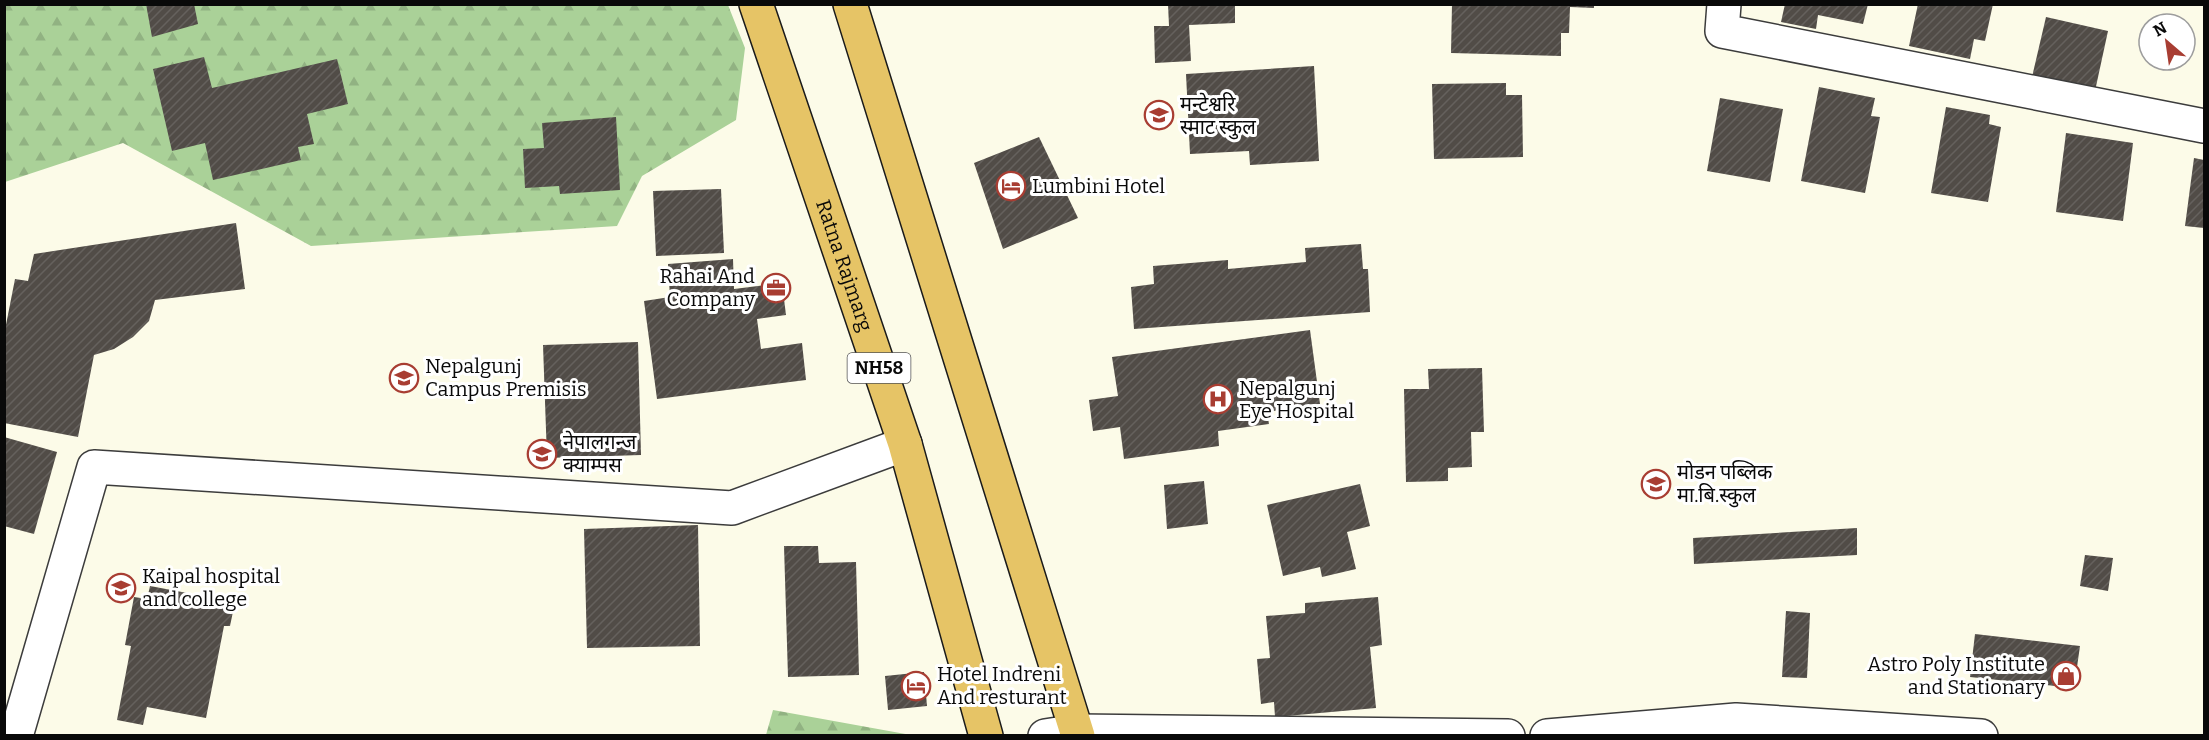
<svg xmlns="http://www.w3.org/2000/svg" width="2209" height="740" viewBox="0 0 2209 740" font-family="Bitter,'Noto Sans Devanagari',serif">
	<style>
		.forest { fill: url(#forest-firs) }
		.building { fill: url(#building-hatch) }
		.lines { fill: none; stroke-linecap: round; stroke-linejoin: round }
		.minor-casing { stroke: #3c3c3c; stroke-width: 36 }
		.trunk-casing { stroke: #1a1a1a; stroke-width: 36 }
		.minor { stroke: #fff; stroke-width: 33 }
		.trunk { stroke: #e6c466; stroke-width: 33 }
		.labels { text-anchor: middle; stroke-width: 6; stroke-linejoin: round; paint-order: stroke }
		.shield { fill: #fff; stroke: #535353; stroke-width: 1.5 }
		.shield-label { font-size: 18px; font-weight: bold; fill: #090909 }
		.poi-label { font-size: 20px; fill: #090909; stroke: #fff; text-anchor: start }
		.street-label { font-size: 20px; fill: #090909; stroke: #fff }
	</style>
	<defs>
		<pattern id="forest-firs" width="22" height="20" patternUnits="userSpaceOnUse" patternTransform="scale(1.5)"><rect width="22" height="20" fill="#aad198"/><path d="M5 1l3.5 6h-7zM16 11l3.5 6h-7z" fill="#91b282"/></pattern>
		<pattern id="building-hatch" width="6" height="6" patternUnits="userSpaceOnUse" patternTransform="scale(1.5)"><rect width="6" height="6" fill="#514c47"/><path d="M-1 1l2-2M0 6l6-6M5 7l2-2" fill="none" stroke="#65615d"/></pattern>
	</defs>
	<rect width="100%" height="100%" fill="#fcfbe8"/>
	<g class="forest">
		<polygon points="4,5 728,5 745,48 736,120 642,176 617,226 311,246 123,143 5,182"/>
		<polygon points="773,710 911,735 766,735"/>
	</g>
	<g class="building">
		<polygon points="146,4 194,4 198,24 152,37"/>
		<polygon points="1168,4 1235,4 1235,23 1189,25 1191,61 1155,63 1154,26 1169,26"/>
		<polygon points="1452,4 1594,4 1594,8 1570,7 1569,33 1561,33 1561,56 1451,53"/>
		<polygon points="1785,4 1868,4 1863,24 1818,15 1816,29 1781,22"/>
		<polygon points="1918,4 1993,4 1985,41 1974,39 1970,59 1909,46"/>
		<polygon points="2046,17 2108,31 2095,91 2032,77"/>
		<polygon points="204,57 212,88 337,59 348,104 307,114 314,144 298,147 301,160 213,180 205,143 172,151 153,69"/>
		<polygon points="1314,66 1319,161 1250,165 1249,151 1190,154 1186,74"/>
		<polygon points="1506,83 1506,95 1522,95 1523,157 1434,159 1432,84"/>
		<polygon points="1819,87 1875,98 1871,116 1880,117 1865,193 1801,181"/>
		<polygon points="1720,98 1783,109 1770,182 1707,171"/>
		<polygon points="1946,107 1990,115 1989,124 2001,127 1988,202 1931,193"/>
		<polygon points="616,117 620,190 560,194 559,186 525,188 523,149 544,148 542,123"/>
		<polygon points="2066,133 2133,143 2123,221 2056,212"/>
		<polygon points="1039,137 1078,218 1003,249 974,163"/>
		<polygon points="2194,158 2204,160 2204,228 2185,226"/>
		<polygon points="721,189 724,253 656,256 653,191"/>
		<polygon points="236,223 245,289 155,300 149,321 133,337 114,349 94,355 78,437 4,423 4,335 15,279 28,281 34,254"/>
		<polygon points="1361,244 1363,269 1368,269 1370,312 1134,329 1131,287 1154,284 1153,266 1228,260 1228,269 1306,262 1305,248"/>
		<polygon points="733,259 734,289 782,283 786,315 757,319 761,349 802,343 806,380 657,399 644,301 670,297 668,264"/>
		<polygon points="1310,330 1320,404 1267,412 1269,424 1218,431 1219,446 1124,459 1120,427 1093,431 1089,400 1118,396 1112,357"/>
		<polygon points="638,342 641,455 547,458 543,345"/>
		<polygon points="1482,368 1484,432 1471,432 1472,467 1448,468 1448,481 1406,482 1404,389 1429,389 1428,369"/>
		<polygon points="4,437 57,452 34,534 4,526"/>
		<polygon points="1204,481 1208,524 1167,529 1164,485"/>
		<polygon points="1360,484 1370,526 1347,532 1356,569 1322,577 1320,567 1283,576 1267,505"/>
		<polygon points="698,525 700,646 587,648 584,529"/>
		<polygon points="1857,528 1857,555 1694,564 1693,538"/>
		<polygon points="784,546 818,546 819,563 856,562 859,675 788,677"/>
		<polygon points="2085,555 2113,558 2108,591 2080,586"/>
		<polygon points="150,586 235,602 230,626 224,626 206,718 147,707 143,725 117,720 131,646 125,645 134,597 147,599"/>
		<polygon points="1378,597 1382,645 1370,647 1376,708 1275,717 1274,702 1261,704 1257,659 1270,658 1266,616 1305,613 1305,603"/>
		<polygon points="1786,611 1810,613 1807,678 1782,677"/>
		<polygon points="1975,634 2080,646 2074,688 1970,677"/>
		<polygon points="924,672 927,706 888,710 885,676"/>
	</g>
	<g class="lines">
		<g class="minor-casing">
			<g id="minor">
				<polyline points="1724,4 1722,31 2204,126"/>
				<polyline points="16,736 94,467 732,508 905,444"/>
				<polyline points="1045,736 1077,731 1508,736"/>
				<polyline points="1547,736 1736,720 1981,736"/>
			</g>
		</g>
		<g class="trunk-casing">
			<g id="trunk">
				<path id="s1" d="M756,4L905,444L986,736"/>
				<polyline points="850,4 1078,736"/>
			</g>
		</g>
		<use href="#minor" class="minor"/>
		<use href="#trunk" class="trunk"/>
	</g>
	<defs>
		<g id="school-ring" transform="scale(1.5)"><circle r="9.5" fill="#fff" stroke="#a83d32" stroke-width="1.5"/><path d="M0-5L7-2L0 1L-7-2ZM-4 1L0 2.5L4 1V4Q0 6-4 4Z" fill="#a83d32"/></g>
		<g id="hotel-ring" transform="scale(1.5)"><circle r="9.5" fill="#fff" stroke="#a83d32" stroke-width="1.5"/><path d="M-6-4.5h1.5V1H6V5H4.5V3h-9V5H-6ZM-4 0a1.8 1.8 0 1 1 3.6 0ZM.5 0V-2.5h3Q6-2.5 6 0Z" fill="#a83d32"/></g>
		<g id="office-ring" transform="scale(1.5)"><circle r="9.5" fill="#fff" stroke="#a83d32" stroke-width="1.5"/><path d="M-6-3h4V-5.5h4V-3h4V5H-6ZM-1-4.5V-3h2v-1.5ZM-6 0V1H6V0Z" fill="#a83d32"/></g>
		<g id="university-ring" transform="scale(1.5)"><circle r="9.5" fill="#fff" stroke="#a83d32" stroke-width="1.5"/><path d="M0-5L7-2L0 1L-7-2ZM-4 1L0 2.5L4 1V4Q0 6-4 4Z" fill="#a83d32"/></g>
		<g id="hospital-ring" transform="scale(1.5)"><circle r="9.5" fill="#fff" stroke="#a83d32" stroke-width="1.5"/><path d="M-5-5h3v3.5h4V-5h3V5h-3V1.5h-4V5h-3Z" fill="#a83d32"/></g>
		<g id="shop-ring" transform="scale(1.5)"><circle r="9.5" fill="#fff" stroke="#a83d32" stroke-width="1.5"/><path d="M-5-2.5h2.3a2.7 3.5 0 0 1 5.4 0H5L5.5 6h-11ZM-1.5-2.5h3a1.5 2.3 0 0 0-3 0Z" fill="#a83d32"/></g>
	</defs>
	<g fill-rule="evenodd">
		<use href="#school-ring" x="1159" y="115"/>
		<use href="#hotel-ring" x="1011" y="186"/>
		<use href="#office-ring" x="776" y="288"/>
		<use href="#university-ring" x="404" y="378"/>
		<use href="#hospital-ring" x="1218" y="399"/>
		<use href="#university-ring" x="542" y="454"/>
		<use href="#school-ring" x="1656" y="484"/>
		<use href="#university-ring" x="121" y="588"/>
		<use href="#shop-ring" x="2066" y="676"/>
		<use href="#hotel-ring" x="916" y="686"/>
	</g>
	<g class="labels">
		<rect class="shield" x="847.5" y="353" width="63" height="30" rx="4.5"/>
		<g class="shield-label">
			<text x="879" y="374">NH58</text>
		</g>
		<g class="poi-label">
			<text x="1180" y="111">मन्टेश्वरि<tspan x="1180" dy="23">स्माट स्कुल</tspan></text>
			<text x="1032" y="193">Lumbini Hotel</text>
			<text x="755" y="283" text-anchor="end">Rahai And<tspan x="755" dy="23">Company</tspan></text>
			<text x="425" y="373">Nepalgunj<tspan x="425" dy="23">Campus Premisis</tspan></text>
			<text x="1239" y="395">Nepalgunj<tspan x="1239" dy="23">Eye Hospital</tspan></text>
			<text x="563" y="449">नेपालगन्ज<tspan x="563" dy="23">क्याम्पस</tspan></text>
			<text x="1677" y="479">माेडन पब्लिक<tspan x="1677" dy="23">मा.बि.स्कुल</tspan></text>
			<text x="142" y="583">Kaipal hospital<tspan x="142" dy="23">and college</tspan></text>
			<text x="2045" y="671" text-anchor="end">Astro Poly Institute<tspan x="2045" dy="23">and Stationary</tspan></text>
			<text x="937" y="681">Hotel Indreni<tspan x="937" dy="23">And resturant</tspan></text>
		</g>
		<g class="street-label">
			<text dy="7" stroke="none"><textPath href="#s1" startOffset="276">Ratna Rajmarg</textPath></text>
		</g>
	</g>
	<rect width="2209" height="740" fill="none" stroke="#090909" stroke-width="12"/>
	<g transform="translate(2167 42) rotate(331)"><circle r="28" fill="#ffffff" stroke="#9d9d9d" stroke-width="1.5"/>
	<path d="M0-4.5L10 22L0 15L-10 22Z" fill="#a83d32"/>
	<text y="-9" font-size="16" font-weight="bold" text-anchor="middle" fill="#090909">N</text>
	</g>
</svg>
